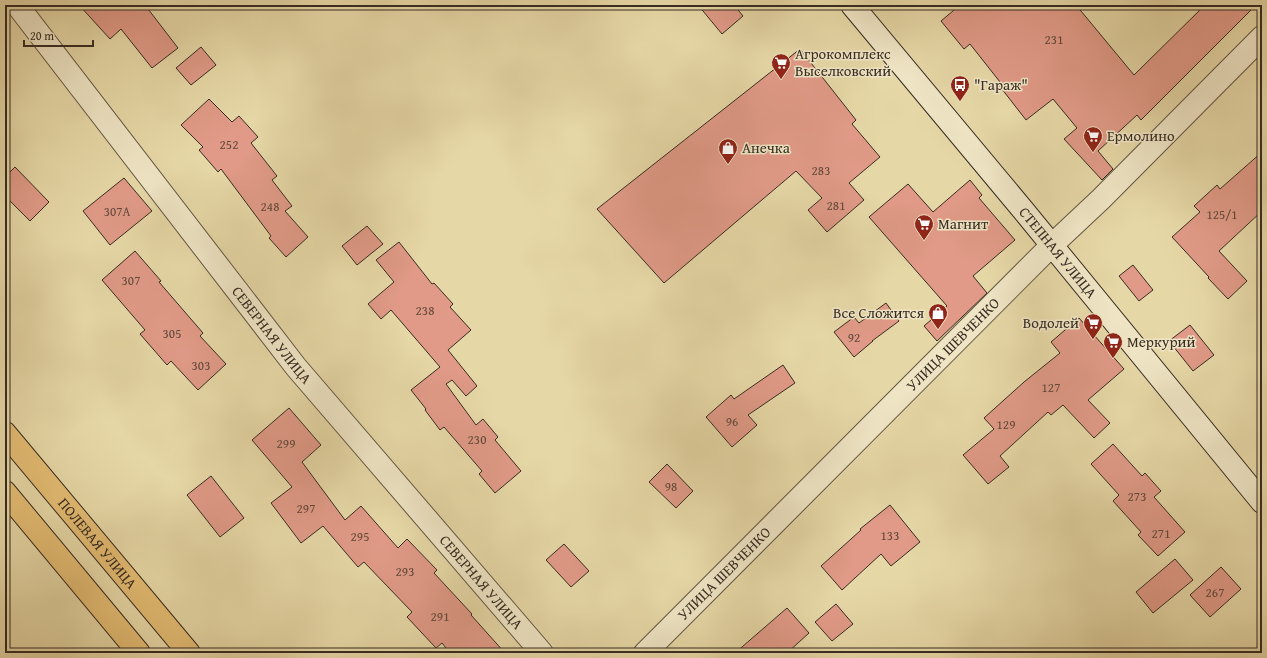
<svg xmlns="http://www.w3.org/2000/svg" width="1267" height="658" viewBox="0 0 1267 658" font-family="'Gentium Book Plus',serif">
	<style>
		.building { fill: #e09a87; stroke: #372c22 }
		.lines { fill: none; stroke-linecap: round; stroke-linejoin: round }
		.minor-casing { stroke: #635743; stroke-width: 24 }
		.tertiary-casing { stroke: #635743; stroke-width: 24 }
		.secondary-casing { stroke: #372c22; stroke-width: 24 }
		.trunk-casing { stroke: #372c22; stroke-width: 24 }
		.minor { stroke: #efe5c5; stroke-width: 22 }
		.tertiary { stroke: #efe5c5; stroke-width: 22 }
		.secondary { stroke: #efe5c5; stroke-width: 22 }
		.trunk { stroke: #e3bc73; stroke-width: 22 }
		.labels { text-anchor: middle; stroke-width: 3; stroke-linejoin: round; paint-order: stroke }
		.number-label { font-size: 13px; fill: #61483b }
		.poi-label { font-size: 15px; fill: #372c22; stroke: #efe5c5; text-anchor: start }
		.street-label { font-size: 15px; fill: #372c22; stroke: #efe5c5 }
	</style>
	<rect width="100%" height="100%" fill="#e6d7a6"/>
	<filter id="stains"><feTurbulence type="fractalNoise" baseFrequency=".005" numOctaves="4"/><feColorMatrix values="0 0 0 0 .2 0 0 0 0 .09 0 0 0 0 .02 0 0 0 .5 -.17"/></filter>
	<radialGradient id="worn" r=".72"><stop offset=".6" stop-color="#630" stop-opacity="0"/><stop offset="1" stop-color="#630" stop-opacity=".3"/></radialGradient>
	<g class="building">
		<polygon points="79,5 145,5 178,48 152,68 121,29 110,39"/>
		<polygon points="698,5 734,5 743,16 722,34"/>
		<polygon points="960,5 1076,5 1134,75 1205,5 1256,5 1141,120 1137,115 1098,151 1113,169 1102,180 1064,139 1077,128 1053,99 1026,120 998,84 1000,82 970,44 964,49 941,21"/>
		<polygon points="201,47 216,65 191,85 176,68"/>
		<polygon points="800,49 856,120 852,124 880,157 849,183 864,200 827,232 808,210 822,198 796,171 664,283 597,209"/>
		<polygon points="209,99 232,122 239,116 258,137 251,143 277,176 272,180 292,206 285,211 308,237 286,257 269,238 271,236 221,169 218,172 199,150 203,147 181,125"/>
		<polygon points="1262,152 1262,211 1219,251 1247,281 1228,299 1208,278 1209,277 1172,237 1200,212 1194,206 1217,185 1220,189"/>
		<polygon points="15,167 49,202 30,221 5,196 5,177"/>
		<polygon points="124,178 152,211 110,245 83,211"/>
		<polygon points="970,180 982,195 979,198 1015,240 973,276 987,293 937,341 924,326 947,306 869,217 908,184 933,212"/>
		<polygon points="367,226 383,244 357,265 342,246"/>
		<polygon points="399,242 432,284 434,283 453,304 450,307 471,330 448,350 477,386 466,396 452,380 446,384 476,425 483,419 498,437 495,440 521,471 495,493 479,474 482,471 444,427 440,430 425,410 426,409 411,390 440,367 391,310 381,319 368,304 394,282 376,260"/>
		<polygon points="135,251 161,281 159,282 203,333 200,336 226,364 198,390 171,361 167,365 140,334 145,330 102,280"/>
		<polygon points="1133,265 1153,290 1139,301 1119,276"/>
		<polygon points="886,303 899,321 872,341 873,341 854,357 834,332 854,317 859,323"/>
		<polygon points="1079,318 1124,369 1088,400 1110,423 1094,438 1063,405 1051,415 1048,412 1000,456 1009,467 988,484 963,455 994,429 984,418 1024,382 1060,353 1051,342"/>
		<polygon points="1190,325 1214,355 1193,371 1169,341"/>
		<polygon points="783,365 795,383 748,415 757,425 732,447 706,417 731,395 734,399"/>
		<polygon points="289,408 321,445 302,462 345,520 361,506 398,548 407,539 437,570 434,573 472,614 471,615 505,653 450,653 442,643 436,648 407,617 412,612 364,562 358,567 323,526 301,543 271,503 292,487 252,440"/>
		<polygon points="1113,444 1142,476 1145,473 1161,491 1154,497 1185,532 1158,556 1138,535 1141,532 1113,501 1119,495 1091,464"/>
		<polygon points="667,464 693,491 676,508 649,482"/>
		<polygon points="211,476 244,518 220,537 187,495"/>
		<polygon points="890,505 920,542 891,566 881,554 842,590 821,566 861,530 860,529"/>
		<polygon points="564,544 589,571 571,587 546,560"/>
		<polygon points="1175,559 1193,580 1153,613 1136,592"/>
		<polygon points="1221,567 1241,589 1210,617 1190,595"/>
		<polygon points="836,604 853,624 832,641 815,622"/>
		<polygon points="787,608 809,633 787,653 735,653"/>
	</g>
	<g class="lines">
		<g class="minor-casing">
			<g id="minor">
				<path id="s1" d="M17,5L296,367L542,653"/>
				<path id="s2" d="M645,653L1052,245"/>
			</g>
		</g>
		<g class="tertiary-casing">
			<polyline id="tertiary" points="1052,245 1101,199 1262,37"/>
		</g>
		<g class="secondary-casing">
			<g id="secondary">
				<path id="s3" d="M852,5L1023,210L1262,502"/>
			</g>
		</g>
		<g class="trunk-casing">
			<g id="trunk">
				<path id="s4" d="M5,433L189,653"/>
				<polyline points="5,492 139,653"/>
			</g>
		</g>
		<use href="#minor" class="minor"/>
		<use href="#tertiary" class="tertiary"/>
		<use href="#secondary" class="secondary"/>
		<use href="#trunk" class="trunk"/>
	</g>
	<defs>
		<g id="supermarket-pin" transform="scale(1)"><path d="M0 17L-7.5 6A9.5 9.5 0 1 1 7.5 6Z" fill="#8f2418" stroke="#efe5c5"/><path d="M-6-5.5h2.5l.6 2H6L4.5 2H-2.5L-4.4-4H-6ZM-1.5 3.2a1.3 1.3 0 1 0 .1 0ZM3 3.2a1.3 1.3 0 1 0 .1 0Z" fill="#fff"/></g>
		<g id="bus-pin" transform="scale(1)"><path d="M0 17L-7.5 6A9.5 9.5 0 1 1 7.5 6Z" fill="#8f2418" stroke="#efe5c5"/><path d="M-5-6H5V4H4V6H2V4H-2V6H-4V4H-5ZM-3.5-4V0h7V-4ZM-3.5 1.2v1.5H-2V1.2ZM2 1.2v1.5H3.5V1.2Z" fill="#fff"/></g>
		<g id="shop-pin" transform="scale(1)"><path d="M0 17L-7.5 6A9.5 9.5 0 1 1 7.5 6Z" fill="#8f2418" stroke="#efe5c5"/><path d="M-5-2.5h2.3a2.7 3.5 0 0 1 5.4 0H5L5.5 6h-11ZM-1.5-2.5h3a1.5 2.3 0 0 0-3 0Z" fill="#fff"/></g>
	</defs>
	<g fill-rule="evenodd">
		<use href="#supermarket-pin" x="781" y="63"/>
		<use href="#bus-pin" x="960" y="85"/>
		<use href="#supermarket-pin" x="1093" y="136"/>
		<use href="#shop-pin" x="728" y="148"/>
		<use href="#supermarket-pin" x="924" y="224"/>
		<use href="#shop-pin" x="938" y="313"/>
		<use href="#supermarket-pin" x="1093" y="323"/>
		<use href="#supermarket-pin" x="1113" y="342"/>
	</g>
	<g class="labels">
		<g class="number-label">
			<text x="1054" y="44">231</text>
			<text x="229" y="149">252</text>
			<text x="821" y="175">283</text>
			<text x="836" y="210">281</text>
			<text x="270" y="211">248</text>
			<text x="117" y="216">307А</text>
			<text x="1222" y="219">125/1</text>
			<text x="131" y="285">307</text>
			<text x="425" y="315">238</text>
			<text x="172" y="338">305</text>
			<text x="854" y="342">92</text>
			<text x="201" y="370">303</text>
			<text x="1051" y="392">127</text>
			<text x="732" y="426">96</text>
			<text x="1006" y="429">129</text>
			<text x="477" y="444">230</text>
			<text x="286" y="448">299</text>
			<text x="671" y="491">98</text>
			<text x="1137" y="501">273</text>
			<text x="306" y="513">297</text>
			<text x="1161" y="538">271</text>
			<text x="890" y="540">133</text>
			<text x="360" y="541">295</text>
			<text x="405" y="576">293</text>
			<text x="1215" y="597">267</text>
			<text x="440" y="621">291</text>
		</g>
		<g class="poi-label">
			<text x="795" y="59">Агрокомплекс<tspan x="795" dy="17">Выселковский</tspan></text>
			<text x="974" y="90">"Гараж"</text>
			<text x="1107" y="141">Ермолино</text>
			<text x="742" y="153">Анечка</text>
			<text x="938" y="229">Магнит</text>
			<text x="924" y="318" text-anchor="end">Все Сложится</text>
			<text x="1079" y="328" text-anchor="end">Водолей</text>
			<text x="1127" y="347">Меркурий</text>
		</g>
		<g class="street-label">
			<text dy="5" stroke="none"><textPath href="#s3" startOffset="322">СТЕПНАЯ УЛИЦА</textPath></text>
			<text dy="5" stroke="none"><textPath href="#s1" startOffset="417">СЕВЕРНАЯ УЛИЦА</textPath></text>
			<text dy="5" stroke="none"><textPath href="#s2" startOffset="436">УЛИЦА ШЕВЧЕНКО</textPath></text>
			<text dy="5" stroke="none"><textPath href="#s4" startOffset="144">ПОЛЕВАЯ УЛИЦА</textPath></text>
			<text dy="5" stroke="none"><textPath href="#s2" startOffset="112">УЛИЦА ШЕВЧЕНКО</textPath></text>
			<text dy="5" stroke="none"><textPath href="#s1" startOffset="741">СЕВЕРНАЯ УЛИЦА</textPath></text>
		</g>
	</g>
	<rect width="1267" height="658" fill="none" stroke="#e6d7a6" stroke-width="20"/>
	<rect x="6" y="6" width="1255" height="646" fill="none" stroke="#372c22" stroke-width="2"/>
	<rect x="10" y="10" width="1247" height="638" fill="none" stroke="#372c22"/>
	<path d="M24 40v6h69v-6" fill="none" stroke="#372c22" stroke-width="2"/>
	<text x="30" y="40" font-size="12" fill="#372c22" stroke="#efe5c5" stroke-width="3" paint-order="stroke">20 m</text>
	<rect width="100%" height="100%" filter="url(#stains)"/>
	<rect width="100%" height="100%" fill="url(#worn)"/>
</svg>
